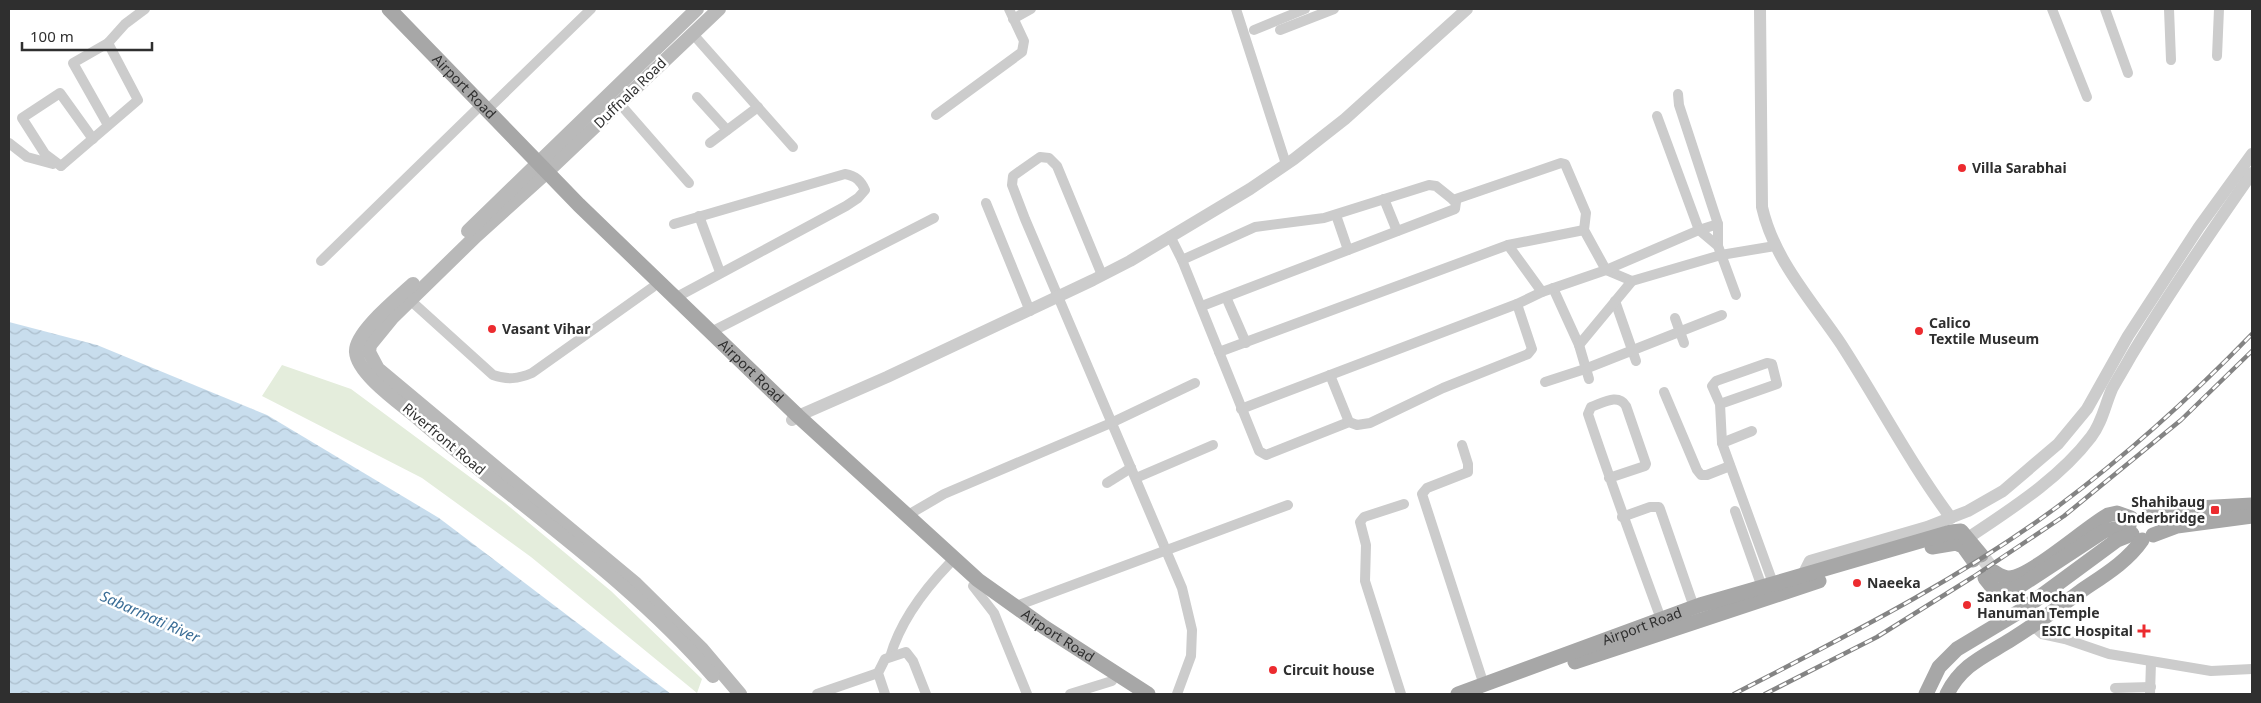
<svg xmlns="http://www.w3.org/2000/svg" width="2261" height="703" viewBox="0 0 2261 703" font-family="'Noto Sans',sans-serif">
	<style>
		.green { fill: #e4eddc }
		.water { fill: url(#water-waves) }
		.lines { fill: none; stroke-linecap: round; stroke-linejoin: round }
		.primary-tunnel { stroke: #d5d5d5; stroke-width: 15; stroke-dasharray: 15 8; stroke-linecap: butt }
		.minor { stroke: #ccc; stroke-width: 10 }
		.tertiary { stroke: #ccc; stroke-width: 12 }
		.secondary { stroke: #b9b9b9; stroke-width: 14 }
		.primary { stroke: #a7a7a7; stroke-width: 15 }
		.rail-casing { stroke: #848484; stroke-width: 4.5 }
		.rail { stroke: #fff; stroke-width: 2.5; stroke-dasharray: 8; stroke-linecap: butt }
		.poi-dot { fill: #ec2b2f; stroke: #fff; stroke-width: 2 }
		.labels { text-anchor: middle; stroke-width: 5; stroke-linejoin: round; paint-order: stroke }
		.street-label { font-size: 14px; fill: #2f2f2f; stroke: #fff }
		.poi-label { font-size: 14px; font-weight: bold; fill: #2f2f2f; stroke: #fff; text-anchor: start }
		.water-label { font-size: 15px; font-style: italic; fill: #396c95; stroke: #fff }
	</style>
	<defs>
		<pattern id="water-waves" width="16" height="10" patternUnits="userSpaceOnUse" patternTransform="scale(1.25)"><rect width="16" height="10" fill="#c8dded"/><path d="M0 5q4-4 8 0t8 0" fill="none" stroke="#acbecc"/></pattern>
	</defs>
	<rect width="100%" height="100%" fill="#fff"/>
	<polygon class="green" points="282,365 351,389 505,503 611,591 702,679 697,693 531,557 422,478 262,396"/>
	<polygon class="water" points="9,322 97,345 267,415 439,518 671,694 9,694"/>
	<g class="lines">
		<polyline class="primary-tunnel" points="1981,555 1994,572"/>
		<g class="minor">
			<polyline points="1236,9 1286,164"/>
			<polyline points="2052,9 2087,97"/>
			<polyline points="2105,9 2128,73"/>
			<polyline points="2169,9 2171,60"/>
			<polyline points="1013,19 1031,9"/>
			<polyline points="1254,30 1305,9"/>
			<polyline points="1280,30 1334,9"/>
			<polyline points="692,33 793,147"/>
			<polyline points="108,43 125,24 145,9"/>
			<polyline points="2217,56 2219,9"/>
			<polyline points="1678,94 1679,105 1718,224 1718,246"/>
			<polyline points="697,97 727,130"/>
			<polyline points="620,104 689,183"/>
			<polyline points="487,110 591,9"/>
			<polyline points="936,115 1022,52 1024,41 1009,9"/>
			<polyline points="1657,116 1699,230 1718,224"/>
			<polyline points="9,143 27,157 53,164"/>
			<polyline points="710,143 758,107"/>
			<polyline points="61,166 138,100 108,43 73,63 108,125"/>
			<polyline points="61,166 45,154 22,118 60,93 93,139"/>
			<polyline points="1384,199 1397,231"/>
			<polyline points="1453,200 1561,163 1565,164 1586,213 1584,230 1606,270 1632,281"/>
			<polyline points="986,203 1030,311"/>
			<polyline points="1336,215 1348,250"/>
			<polyline points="699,216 720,272"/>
			<path d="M674,224L845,174C856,176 861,181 865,190L858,198L846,206L675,298"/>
			<polyline points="1170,236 1182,260 1255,227 1324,218 1429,185 1436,186 1456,202 1455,209 1202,306"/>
			<polyline points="1508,245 1542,292"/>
			<polyline points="1182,260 1259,451 1266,455 1349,422 1357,425 1370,423 1443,388 1528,354 1532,349 1517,304"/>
			<polyline points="321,261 476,110"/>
			<polyline points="1102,275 1057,166 1049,158 1040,157 1013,176 1012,185 1025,219 1182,588 1192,630 1191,656 1177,694"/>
			<polyline points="1553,288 1579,345 1589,379"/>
			<polyline points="1226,297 1246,343"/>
			<path d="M410,300L493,375C507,380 518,379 532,373L653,287"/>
			<polyline points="1615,301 1636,361"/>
			<polyline points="1675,318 1684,343"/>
			<polyline points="711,332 934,218"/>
			<polyline points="1579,345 1632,281 1721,255 1775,246"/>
			<polyline points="1219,352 1508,245 1584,230"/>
			<polyline points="1330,375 1349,422"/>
			<polyline points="1545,382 1585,369 1722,315"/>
			<polyline points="1664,392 1697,470 1701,475 1707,475 1730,466"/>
			<polyline points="1720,404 1777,384 1772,364 1767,363 1716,381 1712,386 1720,404 1722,443 1773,583"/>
			<polyline points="1241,409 1517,304 1542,292 1606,270 1699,230 1718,246 1736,295"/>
			<polyline points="1722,443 1752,431"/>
			<polyline points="1462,445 1468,464 1468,472 1427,488 1422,494 1484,685"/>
			<polyline points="1136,478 1213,445"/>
			<path d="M1609,478L1645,466L1646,464L1626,406C1618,393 1603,403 1591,407L1588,414C1611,483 1636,551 1661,619"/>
			<polyline points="1107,483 1131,468"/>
			<polyline points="1735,511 1762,587"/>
			<polyline points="908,515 944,494 1111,423 1195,383"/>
			<polyline points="1622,517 1650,507 1659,507 1660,509 1694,607"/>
			<polyline points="973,586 994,613 1027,694"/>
			<polyline points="1016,606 1288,505"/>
			<polyline points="2033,626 2042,634 2065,639 2109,654 2211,671 2252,669"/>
			<path d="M890,657C900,622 924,590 949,564"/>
			<polyline points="2115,688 2151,687"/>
			<polyline points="817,694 878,673"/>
			<polyline points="885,694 878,673 885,659 906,652 913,661 926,694"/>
			<polyline points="1070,694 1112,681"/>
			<polyline points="1401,694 1365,581 1366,545 1360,522 1364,517 1404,504"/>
			<polyline points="2150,694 2151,662"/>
		</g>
		<g class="tertiary">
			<path d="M1760,9L1762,207C1774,260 1812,301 1841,344C1878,401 1910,463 1951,518"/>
			<polyline points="792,420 798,416 887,377 1093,280 1130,261 1250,189 1294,159 1345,119 1467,9"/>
			<path d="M1968,538C2011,509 2059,479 2091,437C2102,423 2105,405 2112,389C2118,378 2125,367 2131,356C2169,293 2210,233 2252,173"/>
			<polyline points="1804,580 1803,575 1810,561 1927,527 1968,511 2003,491 2058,444 2087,409 2128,336 2199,227 2252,154"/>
		</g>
		<g class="secondary">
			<polyline points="719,9 547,172 476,236 392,318 370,345 369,352 378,369 636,584 702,649 740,694"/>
			<polyline points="468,231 697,9"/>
			<path d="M413,284C399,297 354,333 356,352C357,373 398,402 414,415C513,502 627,576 713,676"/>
		</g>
		<g class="primary">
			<path id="s1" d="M389,9L579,205L798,416L978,580L1044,627L1148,694"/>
			<polyline points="2149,514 2161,510 2252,505"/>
			<polyline points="2153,535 2177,526 2252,516"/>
			<polyline points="1932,547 1956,543 1963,546 1973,560"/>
			<path d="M1994,572C1999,575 2003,578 2009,578C2031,577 2085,528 2108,515L2117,513L2131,518"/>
			<polyline points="1985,578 1993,588 1999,591 2017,588 2104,531 2129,526"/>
			<polyline points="1575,662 1819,581"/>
			<path id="s2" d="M1458,694L1700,605L1951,532L1961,531L1981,555"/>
			<polyline points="1926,694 1939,667 1957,649 2022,610 2117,540 2132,534"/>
			<path d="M1947,694C1962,664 1985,656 2012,639C2036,624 2058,608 2081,591C2103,576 2127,562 2142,540"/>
		</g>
		<g class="rail-casing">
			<g id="rail">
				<path d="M1734,694C1844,637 1957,581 2057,507C2127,455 2192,396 2252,334"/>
				<polyline points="1765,694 1877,637 1973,577 2064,516 2181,420 2252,351"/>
			</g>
		</g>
		<use href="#rail" class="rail"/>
	</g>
	<g class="poi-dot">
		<circle cx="1962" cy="168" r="5"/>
		<circle cx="492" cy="329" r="5"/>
		<circle cx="1919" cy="331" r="5"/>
		<rect x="2210" y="505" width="10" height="10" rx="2.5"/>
		<circle cx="1857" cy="583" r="5"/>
		<circle cx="1967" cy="605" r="5"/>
		<path d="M2141.5 623.5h5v5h5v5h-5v5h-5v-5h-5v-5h5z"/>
		<circle cx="1273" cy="670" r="5"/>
	</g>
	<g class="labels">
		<g class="street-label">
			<text dy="5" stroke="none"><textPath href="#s1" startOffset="108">Airport Road</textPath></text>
			<text transform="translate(630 93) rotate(-44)" y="5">Duffnala Road</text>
			<text dy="5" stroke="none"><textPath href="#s1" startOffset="512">Airport Road</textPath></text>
			<text transform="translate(444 439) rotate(40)" y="5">Riverfront Road</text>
			<text dy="5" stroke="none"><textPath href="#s2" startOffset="196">Airport Road</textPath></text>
			<text dy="5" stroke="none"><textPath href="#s1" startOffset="918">Airport Road</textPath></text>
		</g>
		<g class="poi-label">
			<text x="1972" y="173">Villa Sarabhai</text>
			<text x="1929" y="328">Calico<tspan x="1929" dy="16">Textile Museum</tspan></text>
			<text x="502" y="334">Vasant Vihar</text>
			<text x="2205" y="507" text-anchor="end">Shahibaug<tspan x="2205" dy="16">Underbridge</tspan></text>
			<text x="1867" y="588">Naeeka</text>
			<text x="1977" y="602">Sankat Mochan<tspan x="1977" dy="16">Hanuman Temple</tspan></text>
			<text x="2133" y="636" text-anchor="end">ESIC Hospital</text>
			<text x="1283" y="675">Circuit house</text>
		</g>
		<g class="water-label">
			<text transform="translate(150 617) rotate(24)" y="5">Sabarmati River</text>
		</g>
	</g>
	<rect width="2261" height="703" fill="none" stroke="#2f2f2f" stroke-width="20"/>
	<path d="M22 42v8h130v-8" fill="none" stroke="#2f2f2f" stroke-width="2.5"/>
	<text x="30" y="42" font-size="15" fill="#2f2f2f" stroke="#ffffff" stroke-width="4" paint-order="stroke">100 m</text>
</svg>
